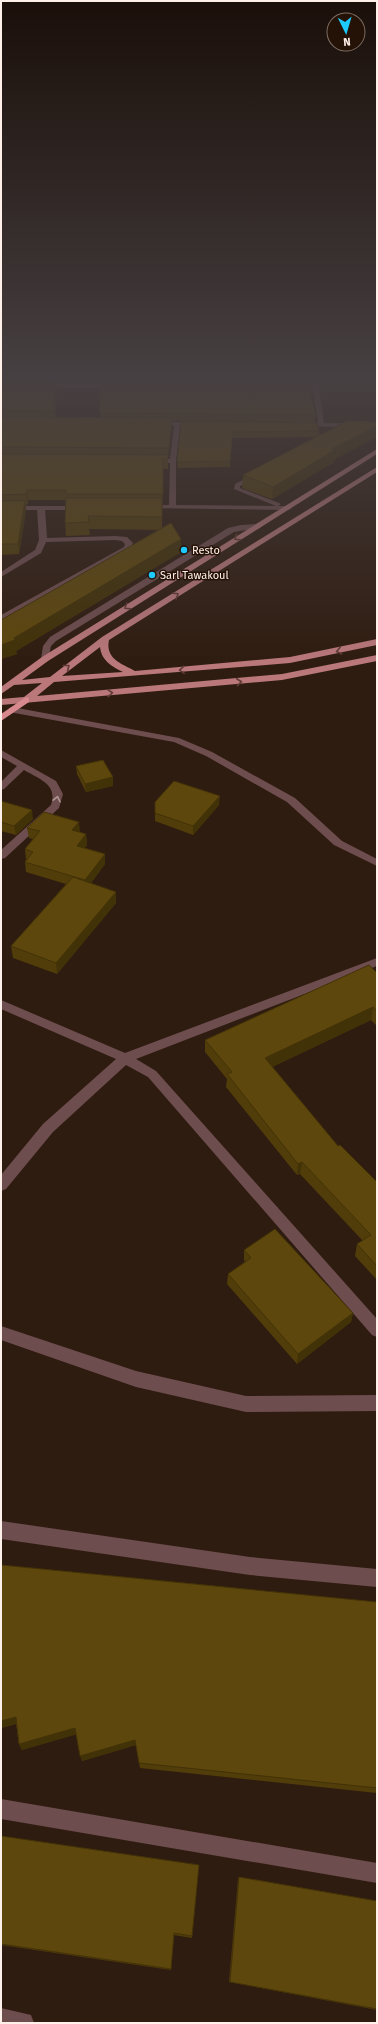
<svg xmlns="http://www.w3.org/2000/svg" width="378" height="2024" viewBox="0 0 378 2024" font-family="'Fira Sans',sans-serif">
	<style>
		.lines { fill: none; stroke-linecap: round; stroke-linejoin: round }
		.lane { fill: #6e4d4e; fill-rule: evenodd }
		.street { fill: #6e4d4e; fill-rule: evenodd }
		.primary { fill: #ba787b; fill-rule: evenodd }
		.highway { fill: #d8898d; fill-rule: evenodd }
		.wall { fill: #513d0a }
		.shaded-wall { fill: #423208 }
		.building { fill: #5e470c; stroke: #423208 }
		.oneway { stroke: #613b35 }
		.oneway2 { stroke: #af9794 }
		.poi-dot { fill: #1ec9fd; stroke: #251207; stroke-width: 1.5 }
		.labels { text-anchor: middle; stroke-width: 3; stroke-linejoin: round; paint-order: stroke }
		.far-poi-label { font-size: 11px; fill: #fff1e9; stroke: #251207; text-anchor: start }
	</style>
	<rect width="100%" height="100%" fill="#2f1c10"/>
	<g class="lines">
		<g class="lane">
			<polygon points="41,506 45,508 47,538 115,536 127,537 133,543 130,550 1,620 1,615 124,547 125,544 122,541 115,540 46,542 41,553 1,577 1,572 35,550 39,540 37,508"/>
			<polygon points="12,707 179,738 212,752 295,798 342,841 377,859 377,866 334,845 287,802 206,756 174,742 9,712 9,708"/>
			<path d="M1,750L56,781L63,794L59,808L5,858L1,859V850L51,805C58,784 39,779 24,770L4,789L1,790V782L17,766L1,757Z"/>
		</g>
		<g class="street">
			<polygon points="312,381 318,381 324,423 377,424 377,428 300,426 299,425 302,423 318,423 313,389 295,389 292,387 295,385 313,385"/>
			<polygon points="41,384 115,384 118,386 115,388 39,387"/>
			<polygon points="156,422 198,422 201,424 198,426 180,426 176,461 176,505 276,506 234,489 235,484 257,473 259,474 259,476 240,486 240,488 279,503 281,504 278,506 288,506 292,508 288,510 145,508 143,507 147,505 169,505 170,463 152,463 149,461 152,459 170,459 174,426 154,425 153,424"/>
			<polygon points="1,506 80,506 84,508 80,510 1,510"/>
			<polygon points="257,524 261,526 260,528 234,532 56,641 51,646 48,661 45,662 41,659 43,646 50,637 228,528 241,525"/>
			<polygon points="377,958 377,966 136,1059 156,1071 377,1319 377,1337 372,1335 148,1077 126,1065 53,1132 6,1189 1,1191 1,1175 43,1124 116,1059 1,1009 1,1000 125,1053"/>
			<polygon points="1,1326 136,1371 246,1396 377,1395 377,1411 246,1412 136,1387 1,1340"/>
			<polygon points="1,1521 250,1557 377,1569 377,1587 250,1575 1,1539"/>
			<polygon points="1,1799 377,1863 377,1883 1,1819"/>
			<polygon points="1,2008 31,2015 34,2023 1,2023"/>
		</g>
		<path class="primary" d="M377,449V454L48,661L22,680L50,677L102,637L377,467V472L109,640C105,659 122,664 135,671L290,657L377,639V645L290,663L54,682L37,696L282,674L377,655V661L282,680L1,705V699L24,697L42,683L14,685L1,694V687L42,657ZM100,647C101,660 112,667 123,672L62,676Z"/>
		<polygon class="highway" points="26,697 29,698 29,702 1,721 1,714"/>
	</g>
	<g class="wall">
		<polygon points="1,381 307,381 307,383 56,381 57,390 55,417 101,418 99,383 311,397 316,415 315,422 319,431 319,435 377,422 377,437 335,459 334,462 272,499 242,488 243,475 315,437 232,438 230,467 178,468 177,462 181,421 172,421 172,427 168,457 168,469 163,469 162,528 181,539 181,552 16,651 17,654 1,659 1,620 160,530 89,529 90,535 66,536 65,523 66,500 28,500 28,504 26,505 26,511 19,554 1,555"/>
		<polygon points="76,766 113,777 113,786 86,792 77,774"/>
		<polygon points="1,801 33,819 16,835 1,831"/>
		<polygon points="155,802 219,805 193,835 155,821"/>
		<polygon points="27,828 80,833 86,834 87,845 85,848 105,854 105,864 91,883 116,892 116,903 57,974 13,958 11,946 66,884 26,872 25,862 26,860 25,849 33,839 29,838"/>
		<polygon points="377,973 377,1026 371,1020 272,1067 338,1146 377,1182 377,1280 355,1256 357,1244 363,1241 300,1174 297,1175 226,1087 227,1079 205,1052 205,1040"/>
		<polygon points="244,1250 353,1313 351,1322 297,1364 227,1284 228,1274 245,1262 244,1260"/>
		<polygon points="1,1565 377,1602 377,1793 140,1768 136,1745 82,1761 76,1734 22,1750 19,1744 16,1724 1,1728"/>
		<polygon points="1,1836 199,1865 192,1938 174,1935 171,1970 1,1945"/>
		<polygon points="239,1877 377,1901 377,2010 229,1982 238,1879"/>
	</g>
	<g class="shaded-wall">
		<polygon points="56,381 57,390 55,420 54,411"/>
		<polygon points="172,418 172,427 169,457 169,448"/>
		<polygon points="377,426 377,437 335,459 334,462 272,499 273,487 332,449"/>
		<polygon points="27,490 28,500 28,504 26,494"/>
		<polygon points="25,501 26,511 19,554 18,544"/>
		<polygon points="181,539 181,552 16,651 17,654 1,659 1,645 14,638"/>
		<polygon points="113,777 113,786 86,792 85,784"/>
		<polygon points="220,796 219,805 193,835 193,826"/>
		<polygon points="32,810 33,819 16,835 14,826"/>
		<polygon points="79,822 80,832 72,830"/>
		<polygon points="86,834 87,845 78,856 77,846"/>
		<polygon points="105,854 105,864 86,890 85,880"/>
		<polygon points="116,892 116,903 57,974 56,963"/>
		<polygon points="373,1007 371,1020 264,1071 265,1058"/>
		<polygon points="302,1162 300,1174 297,1175 298,1164"/>
		<polygon points="353,1313 351,1322 297,1364 298,1354"/>
		<polygon points="16,1717 19,1723 1,1728 1,1721"/>
		<polygon points="75,1728 78,1734 22,1750 19,1744"/>
		<polygon points="135,1740 136,1745 82,1761 80,1756"/>
	</g>
	<g class="building">
		<polygon points="1,381 56,381 54,411 1,410"/>
		<polygon points="99,383 310,384 312,389 310,396 316,415 100,413"/>
		<polygon points="1,417 172,418 169,448 1,447"/>
		<polygon points="181,421 317,423 319,431 233,432 230,461 177,462"/>
		<polygon points="347,421 377,422 377,426 332,449 335,450 273,487 243,475"/>
		<polygon points="1,454 168,455 168,459 163,459 163,494 66,494 66,490 27,490 26,494 1,495"/>
		<polygon points="66,498 162,498 162,517 88,516 89,522 65,523"/>
		<polygon points="1,501 25,501 18,544 1,544"/>
		<polygon points="171,523 181,539 14,638 15,640 1,645 1,620"/>
		<polygon points="103,760 113,777 85,784 76,766"/>
		<polygon points="174,781 220,796 193,826 155,813 155,802"/>
		<polygon points="1,801 32,810 14,826 1,822"/>
		<polygon points="44,812 79,822 72,830 86,834 77,846 105,854 85,880 25,862 33,852 25,849 40,831 27,828"/>
		<polygon points="73,877 116,892 56,963 11,946"/>
		<polygon points="369,965 377,973 377,1011 373,1007 265,1058 338,1146 340,1145 377,1182 377,1266 357,1244 371,1235 302,1162 298,1164 227,1074 232,1072 205,1040"/>
		<polygon points="275,1229 353,1313 298,1354 228,1274 251,1258 244,1250"/>
		<polygon points="1,1565 377,1602 377,1788 139,1763 135,1740 80,1756 75,1728 19,1744 16,1717 1,1721"/>
		<polygon points="1,1836 199,1865 192,1936 174,1933 171,1969 1,1944"/>
		<polygon points="239,1877 377,1901 377,2009 230,1982"/>
	</g>
	<defs><path id="oneway-chevron" d="M-2-3.5L2.5 0L-2 3.5" fill="none" stroke-width="1.6" stroke-linecap="round" stroke-linejoin="round"/></defs>
	<g class="oneway">
		<use href="#oneway-chevron" transform="translate(237 538) rotate(148)"/>
		<use href="#oneway-chevron" transform="translate(176 595) rotate(-32)"/>
		<use href="#oneway-chevron" transform="translate(127 607) rotate(148)"/>
		<use href="#oneway-chevron" transform="translate(339 651) rotate(167)"/>
		<use href="#oneway-chevron" transform="translate(67 667) rotate(-38)"/>
		<use href="#oneway-chevron" transform="translate(182 670) rotate(176)"/>
		<use href="#oneway-chevron" transform="translate(239 682) rotate(-6)"/>
		<use href="#oneway-chevron" transform="translate(110 693) rotate(-5)"/>
	</g>
	<use class="oneway2" href="#oneway-chevron" transform="translate(57 799) rotate(-77)"/>
	<linearGradient id="sky" x2="0" y2="1"><stop stop-color="#1a0f09"/><stop offset="0.57" stop-color="#474042"/><stop offset="1" stop-color="#474042" stop-opacity="0"/></linearGradient>
	<rect width="378" height="664" fill="url(#sky)"/>
	<g class="poi-dot">
		<circle cx="184" cy="550" r="4"/>
		<circle cx="152" cy="575" r="4"/>
	</g>
	<g class="labels">
		<g class="far-poi-label">
			<text x="192" y="554">Resto</text>
			<text x="160" y="579">Sarl Tawakoul</text>
		</g>
	</g>
	<rect width="378" height="2024" fill="none" stroke="#fff1e9" stroke-width="4"/>
	<g transform="translate(346 32) rotate(175)"><circle r="19" fill="#251207" stroke="#7c6b61"/>
	<path d="M0-3L7 15L0 10L-7 15Z" fill="#1ec9fd"/>
	<text y="-6" font-size="11" font-weight="bold" text-anchor="middle" fill="#fff1e9">N</text>
	</g>
</svg>
